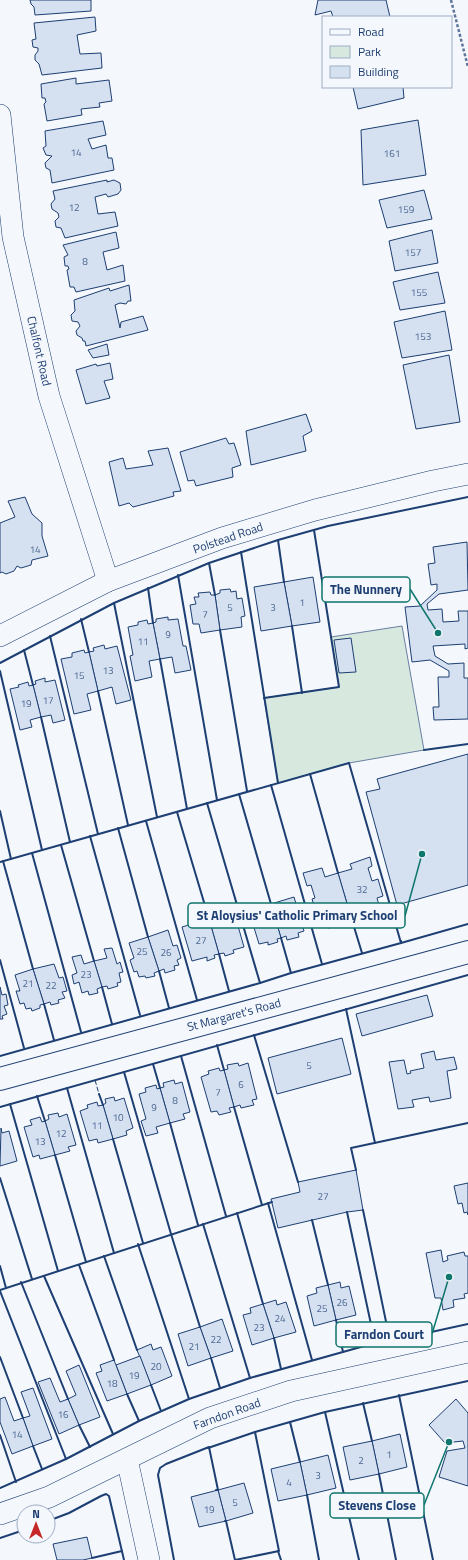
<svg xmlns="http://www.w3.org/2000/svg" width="468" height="1560" viewBox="0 0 468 1560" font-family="'Titillium Web',sans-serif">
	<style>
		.green { fill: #d7e8df; stroke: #687fa3 }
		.building { fill: #d5e0f0; stroke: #1d3f73 }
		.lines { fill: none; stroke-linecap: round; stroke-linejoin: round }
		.minor-casing { stroke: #1d3f73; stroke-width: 22 }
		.tertiary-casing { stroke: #1d3f73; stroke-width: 24 }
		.path { stroke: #5e769c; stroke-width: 2.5; stroke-dasharray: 3 2; stroke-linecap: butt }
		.minor { stroke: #f4f7fb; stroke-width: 21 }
		.tertiary { stroke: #f4f7fb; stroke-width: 22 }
		.fence { stroke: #1d3f73; stroke-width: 1; stroke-dasharray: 5 2; stroke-linecap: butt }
		.wall { stroke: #1d3f73; stroke-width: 2 }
		.labels { text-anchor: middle; stroke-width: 3; stroke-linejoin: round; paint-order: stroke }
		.number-label { font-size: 10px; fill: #4b6792 }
		.street-label { font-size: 12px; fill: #1d3f73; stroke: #f4f7fb }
		.leader { fill: none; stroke: #0f766e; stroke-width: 1.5 }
		.callout-dot { fill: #0f766e; stroke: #f4f7fb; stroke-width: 1.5 }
		.callout { fill: #f4f7fb; stroke: #0f766e; stroke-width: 1.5 }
		.callout-label { font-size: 13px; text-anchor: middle; font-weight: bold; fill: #1d3f73 }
	</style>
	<rect width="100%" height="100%" fill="#f4f7fb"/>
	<polygon class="green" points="402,626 424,750 349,763 278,783 264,698 339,687 331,637"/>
	<g class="building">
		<polygon points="30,0 91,0 91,11 35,15 34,7 31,4"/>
		<polygon points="318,0 386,0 390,17 333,17 331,11 315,15"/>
		<polygon points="95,17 96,31 77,35 80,54 101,53 102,68 42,75 39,64 35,60 35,55 38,51 38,48 33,47 32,40 36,39 34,23"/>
		<polygon points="76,78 76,84 109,80 112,101 99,103 100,107 81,109 82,115 47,121 44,104 46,102 45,98 42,98 41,84"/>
		<polygon points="353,87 403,87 404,98 358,109"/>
		<polygon points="418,120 426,175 363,185 361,130"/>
		<polygon points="103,121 106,135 88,139 92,149 106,145 108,158 112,158 114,170 52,183 50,170 46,168 45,163 52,156 46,155 43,148 46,146 45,131"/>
		<polygon points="107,180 107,182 114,180 120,183 121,190 118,194 108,197 106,194 95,197 98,214 115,212 118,226 65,238 61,228 56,227 55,221 59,217 58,213 52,209 51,204 55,199 53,191"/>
		<polygon points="424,190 432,219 387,228 379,200"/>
		<polygon points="432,230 438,263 395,271 389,241"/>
		<polygon points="116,232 119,248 103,252 107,270 123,265 125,281 76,292 74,287 70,287 67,270 69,269 68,266 65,266 64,257 68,255 63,245"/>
		<polygon points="438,272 445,303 400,310 393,282"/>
		<polygon points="129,285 131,301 128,301 126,304 120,303 115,305 120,328 121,322 143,316 148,330 86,346 85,341 83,341 82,338 77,335 76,331 80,326 78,322 72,321 71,315 75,311 74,300 109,288 110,291"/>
		<polygon points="445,311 452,350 402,358 394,322"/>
		<polygon points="107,344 109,355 93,358 88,350"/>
		<polygon points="449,355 460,422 416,429 403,365"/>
		<polygon points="110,363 113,379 104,381 110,398 86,404 76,370 96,364 97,366"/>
		<polygon points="306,414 312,431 303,436 306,451 251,465 246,431"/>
		<polygon points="226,438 229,444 234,443 241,465 232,468 233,477 196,486 194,480 188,481 180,452"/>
		<polygon points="168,448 181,491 173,492 174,496 133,507 129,503 119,506 109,462 123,458 126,469 153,465 148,451"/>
		<polygon points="25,497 32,514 42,523 42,536 48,556 32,560 31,565 21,568 17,566 14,571 6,574 2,572 0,573 0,523 15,517 8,501"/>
		<polygon points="467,542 468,590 439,594 427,604 428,610 442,609 443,622 459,621 458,611 468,611 468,648 465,649 465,644 433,646 435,656 448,664 464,663 464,678 468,678 468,719 434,720 433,707 439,707 438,677 449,677 449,671 430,660 412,662 405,607 420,606 437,590 437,584 431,585 428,564 435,563 433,547"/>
		<polygon points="313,577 320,622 292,626 284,582"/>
		<polygon points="284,582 292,626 261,631 254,587"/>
		<polygon points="230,589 231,592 236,591 237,599 242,598 245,616 241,617 242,627 220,630 215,595 220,593 220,590"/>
		<polygon points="210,592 211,595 215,595 220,630 201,633 199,624 193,624 190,605 196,604 194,597 199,597 198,593"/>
		<polygon points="168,617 168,620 178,619 183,646 186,646 191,670 175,673 172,657 160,659 153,623 156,622 156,619"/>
		<polygon points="147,620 148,624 153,623 160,659 149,661 152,677 135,681 130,656 133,655 128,627 138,625 138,622"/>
		<polygon points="351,638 356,672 339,673 334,640"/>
		<polygon points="104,645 105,649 117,646 131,700 116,704 112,687 98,691 89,652 94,651 93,648"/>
		<polygon points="84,650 85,653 89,652 98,691 87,694 91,710 74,714 61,659 72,657 72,653"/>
		<polygon points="45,678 45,682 55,680 65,720 53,723 51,715 41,717 33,685 36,684 35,681"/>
		<polygon points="28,682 29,686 33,685 41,717 30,720 32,727 20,730 10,689 19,687 18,685"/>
		<polygon points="468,754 468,885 397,905 366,792 380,789 377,779"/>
		<polygon points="370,857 372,866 368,868 372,881 378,879 383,896 377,898 380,909 378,910 378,912 370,915 369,912 364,914 365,917 356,920 355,916 351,917 338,873 352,869 350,864"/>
		<polygon points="322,868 325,877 338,873 351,917 349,918 350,921 342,924 341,921 335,923 336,926 328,928 327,925 321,927 312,899 315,898 311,885 307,886 303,873"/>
		<polygon points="294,897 304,931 298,933 299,937 287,940 286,936 281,938 271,904"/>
		<polygon points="271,904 281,938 277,939 278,942 268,945 268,942 259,944 249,911"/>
		<polygon points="234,912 244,947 233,950 234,953 225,956 224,953 219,954 209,919"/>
		<polygon points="209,919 219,954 214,955 215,958 207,961 207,957 192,961 182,927"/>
		<polygon points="168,930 173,946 177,945 181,958 177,960 179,965 174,966 175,970 165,973 164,969 159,971 148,937"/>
		<polygon points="148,937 159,971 154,973 155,976 146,978 145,976 139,977 137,971 134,972 130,960 134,958 129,943"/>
		<polygon points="112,948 117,964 120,962 123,972 119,973 121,982 117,983 118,986 108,989 107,986 102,987 94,961 107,958 104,949"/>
		<polygon points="81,955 84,964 94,961 102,987 97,989 98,993 89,995 88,991 82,993 79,982 74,984 72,975 77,973 72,957"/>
		<polygon points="54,964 59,978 63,977 67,991 62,992 65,998 58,1000 59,1003 51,1005 50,1002 44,1004 33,969"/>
		<polygon points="33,969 44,1004 40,1005 40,1008 32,1011 31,1008 26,1009 24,1003 20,1004 16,991 20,991 15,975"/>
		<polygon points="0,987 2,995 6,994 8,1005 4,1006 7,1014 2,1016 3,1019 0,1019"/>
		<polygon points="427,995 433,1016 362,1036 356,1014"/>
		<polygon points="342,1038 351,1074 277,1094 268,1058"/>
		<polygon points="434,1051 436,1060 454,1057 457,1069 447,1071 451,1098 430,1102 429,1097 412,1100 414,1107 398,1109 389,1062 404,1060 407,1074 411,1073 410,1071 424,1068 421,1054"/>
		<polygon points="238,1063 239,1066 248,1063 257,1099 252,1100 254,1105 241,1108 240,1105 234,1107 224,1070 228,1069 227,1065"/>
		<polygon points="219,1068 220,1071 224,1070 234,1107 229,1108 231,1112 219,1115 217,1111 211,1112 201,1077 209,1074 208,1071"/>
		<polygon points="174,1080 175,1084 182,1082 190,1112 183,1114 185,1119 170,1123 160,1088 164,1087 163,1083"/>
		<polygon points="156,1085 157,1089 160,1088 170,1123 156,1127 158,1133 146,1136 141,1121 146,1119 139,1094 146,1092 145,1088"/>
		<polygon points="114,1097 115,1101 124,1098 133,1128 126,1131 127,1135 113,1139 103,1105 106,1103 105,1099"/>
		<polygon points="97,1102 98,1106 103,1105 113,1139 98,1143 97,1139 89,1141 80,1111 88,1108 87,1105"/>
		<polygon points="58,1113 59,1117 67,1114 76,1145 68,1147 70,1151 55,1155 45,1121 49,1119 48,1115"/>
		<polygon points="40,1117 42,1122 45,1121 55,1155 40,1159 39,1155 33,1157 24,1127 32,1125 30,1120"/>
		<polygon points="1,1128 2,1133 9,1131 17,1161 0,1166"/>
		<polygon points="356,1170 363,1210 347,1212 278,1228 271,1199 300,1192 298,1182"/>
		<polygon points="468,1183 468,1215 467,1212 464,1213 462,1203 458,1204 454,1186"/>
		<polygon points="441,1250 443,1262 448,1260 447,1256 464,1252 465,1256 468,1256 468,1293 464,1294 465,1298 453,1300 454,1307 443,1310 441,1298 435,1298 426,1253"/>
		<polygon points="340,1282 341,1288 349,1286 356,1315 336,1320 328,1285"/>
		<polygon points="328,1285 336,1320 314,1326 307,1296 317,1293 316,1288"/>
		<polygon points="276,1300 277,1305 286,1302 296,1332 274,1338 263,1304"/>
		<polygon points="263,1304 274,1338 252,1345 243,1315 251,1313 250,1308"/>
		<polygon points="222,1319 233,1351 211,1358 200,1327"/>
		<polygon points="200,1327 211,1358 188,1366 178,1334"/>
		<polygon points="151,1344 153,1350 161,1347 172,1376 151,1385 137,1350"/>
		<polygon points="140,1356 151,1385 127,1394 116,1365"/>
		<polygon points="114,1360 127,1394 107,1401 96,1373 102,1371 100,1365"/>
		<polygon points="79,1365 100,1417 79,1425 68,1399 76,1395 66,1371"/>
		<polygon points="50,1378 60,1402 68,1399 79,1425 59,1434 38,1382"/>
		<polygon points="33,1388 52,1439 33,1446 23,1418 30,1416 21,1392"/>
		<polygon points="5,1397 14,1421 23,1418 33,1446 12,1454 0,1422 0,1399"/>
		<polygon points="456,1399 468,1413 468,1486 439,1477 447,1451 465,1448 463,1441 445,1443 429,1425"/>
		<polygon points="400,1434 407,1467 379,1474 372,1441"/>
		<polygon points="372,1441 379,1474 350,1480 343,1447"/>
		<polygon points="328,1455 336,1488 307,1495 300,1462"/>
		<polygon points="300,1462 307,1495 278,1501 271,1469"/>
		<polygon points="244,1483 253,1513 226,1521 218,1490"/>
		<polygon points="218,1490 226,1521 199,1527 191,1497"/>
		<polygon points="87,1537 92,1558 83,1560 57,1560 53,1544"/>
	</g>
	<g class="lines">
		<g class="minor-casing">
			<g id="minor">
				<polyline points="0,115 13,237 49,396 108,581"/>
				<polyline points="0,636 108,581 222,538 315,510 433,481 468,474"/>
				<polyline points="127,1459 149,1560"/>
				<polyline points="0,1514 49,1497 210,1418 291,1391 468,1352"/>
			</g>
		</g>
		<g class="tertiary-casing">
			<polyline id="tertiary" points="0,1079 468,952"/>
		</g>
		<polyline class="path" points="451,0 468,67"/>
		<use href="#minor" class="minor"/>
		<use href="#tertiary" class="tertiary"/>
		<polyline class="fence" points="95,1080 99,1094"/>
		<g class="wall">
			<polyline points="278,540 284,582"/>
			<polyline points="241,552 278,783"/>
			<polyline points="209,563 215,595"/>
			<polyline points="178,575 217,800"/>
			<polyline points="148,588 153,623"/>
			<polyline points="114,603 157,817"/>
			<polyline points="81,619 89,652"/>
			<polyline points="292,626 302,693"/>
			<polyline points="220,630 247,791"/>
			<polyline points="50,636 98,834"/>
			<polyline points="24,650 33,685"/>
			<polyline points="160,659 187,809"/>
			<polyline points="0,663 114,603 209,563 278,540 328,526 468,497"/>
			<polyline points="0,671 42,850"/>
			<polyline points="98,691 128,825"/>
			<polyline points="264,698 339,687 314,530"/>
			<polyline points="41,717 70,842"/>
			<polyline points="424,750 468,744"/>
			<polyline points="310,774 338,873"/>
			<polyline points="271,785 322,964"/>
			<polyline points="239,794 271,904"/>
			<polyline points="207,803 260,983"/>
			<polyline points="0,811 11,859"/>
			<polyline points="177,812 209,919"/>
			<polyline points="146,821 197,1000"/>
			<polyline points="118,828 148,937"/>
			<polyline points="90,836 140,1015"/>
			<polyline points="61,845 94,961"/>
			<polyline points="32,853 81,1032"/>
			<polyline points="3,861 33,969"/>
			<polyline points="0,862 349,763"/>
			<polyline points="351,917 362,953"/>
			<polyline points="281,938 291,973"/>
			<polyline points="401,941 401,943 468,924"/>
			<polyline points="219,954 229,991"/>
			<polyline points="0,960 24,1048"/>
			<polyline points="159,971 169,1008"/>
			<polyline points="102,987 112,1024"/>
			<polyline points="44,1004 54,1040"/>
			<polyline points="346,1009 375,1143"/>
			<polyline points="254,1035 298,1182"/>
			<polyline points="217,1045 224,1070"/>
			<polyline points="0,1056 260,983 291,973 401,943 349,763"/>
			<polyline points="181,1056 226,1216"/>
			<polyline points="153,1064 160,1088"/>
			<polyline points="124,1072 171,1234 200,1327"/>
			<polyline points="67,1088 114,1253"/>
			<polyline points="99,1094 103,1105"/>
			<polyline points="37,1096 45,1121"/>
			<polyline points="10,1104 58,1271"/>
			<polyline points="0,1107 468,975"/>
			<polyline points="234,1107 262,1205"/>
			<polyline points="170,1123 198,1225"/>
			<polyline points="113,1139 143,1243"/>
			<polyline points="55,1155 86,1262"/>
			<polyline points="356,1170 351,1148 468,1123"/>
			<polyline points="0,1178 32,1279"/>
			<polyline points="268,1203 312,1360"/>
			<polyline points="363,1210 390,1341 468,1324"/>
			<polyline points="237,1213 263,1304"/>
			<polyline points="312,1220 328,1285"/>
			<polyline points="203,1224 250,1378"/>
			<polyline points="138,1244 189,1399"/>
			<polyline points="104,1256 137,1350"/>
			<polyline points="79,1265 114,1360"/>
			<polyline points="0,1266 6,1288"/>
			<polyline points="44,1276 113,1434"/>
			<polyline points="21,1282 68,1399"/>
			<polyline points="0,1290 272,1202"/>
			<polyline points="0,1291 66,1459"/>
			<polyline points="336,1320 343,1352"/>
			<polyline points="274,1338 281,1369"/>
			<polyline points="0,1357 23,1418"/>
			<polyline points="211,1358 220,1388"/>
			<polyline points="151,1385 161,1411"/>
			<polyline points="127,1394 139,1421"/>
			<polyline points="399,1395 433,1560"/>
			<polyline points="363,1403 372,1441"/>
			<polyline points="325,1412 359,1560"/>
			<polyline points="290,1422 300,1462"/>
			<polyline points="79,1425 90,1447"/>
			<polyline points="255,1432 325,1412 468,1381"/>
			<polyline points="0,1435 16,1482"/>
			<polyline points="33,1446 42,1469"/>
			<polyline points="208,1448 255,1432 279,1551 235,1560"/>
			<polyline points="379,1474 396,1560"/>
			<polyline points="0,1488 66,1459 139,1421 189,1399 250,1378 375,1343 347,1212"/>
			<polyline points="307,1495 319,1560"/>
			<polyline points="48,1521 69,1513 101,1496 106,1494 109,1496 124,1560"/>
			<polyline points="225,1521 226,1521 235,1560"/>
			<polyline points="0,1538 24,1530"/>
			<polyline points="278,1551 281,1560"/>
			<polyline points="92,1558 122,1551"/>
			<polyline points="174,1560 158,1475 160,1468 166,1464 209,1447 218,1490 216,1490"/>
		</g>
	</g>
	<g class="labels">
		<g class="number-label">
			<text x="76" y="156">14</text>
			<text x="392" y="157">161</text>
			<text x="74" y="211">12</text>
			<text x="406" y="213">159</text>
			<text x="413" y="256">157</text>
			<text x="85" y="265">8</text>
			<text x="419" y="296">155</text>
			<text x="423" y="340">153</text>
			<text x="35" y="553">14</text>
			<text x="302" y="606">1</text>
			<text x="230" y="611">5</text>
			<text x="273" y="611">3</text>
			<text x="205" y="618">7</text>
			<text x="168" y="638">9</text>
			<text x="143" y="645">11</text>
			<text x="108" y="674">13</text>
			<text x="79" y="679">15</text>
			<text x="48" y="704">17</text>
			<text x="26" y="707">19</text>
			<text x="362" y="893">32</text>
			<text x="201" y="944">27</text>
			<text x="142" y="955">25</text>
			<text x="166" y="956">26</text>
			<text x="86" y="978">23</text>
			<text x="28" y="987">21</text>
			<text x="51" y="989">22</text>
			<text x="309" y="1069">5</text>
			<text x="241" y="1088">6</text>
			<text x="218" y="1096">7</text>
			<text x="175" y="1104">8</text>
			<text x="154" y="1111">9</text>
			<text x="118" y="1121">10</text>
			<text x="97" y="1129">11</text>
			<text x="61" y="1137">12</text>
			<text x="40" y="1145">13</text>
			<text x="323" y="1200">27</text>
			<text x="342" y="1306">26</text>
			<text x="322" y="1312">25</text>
			<text x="280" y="1322">24</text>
			<text x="259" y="1331">23</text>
			<text x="216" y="1343">22</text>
			<text x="194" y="1350">21</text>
			<text x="156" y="1370">20</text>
			<text x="134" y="1379">19</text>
			<text x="112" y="1387">18</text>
			<text x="63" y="1418">16</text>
			<text x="17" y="1438">14</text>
			<text x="389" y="1458">1</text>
			<text x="361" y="1464">2</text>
			<text x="318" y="1479">3</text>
			<text x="289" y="1486">4</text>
			<text x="235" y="1506">5</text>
			<text x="209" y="1513">19</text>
		</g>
		<g class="street-label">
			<text transform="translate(39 351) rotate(77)" y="4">Chalfont Road</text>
			<text transform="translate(228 538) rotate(-19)" y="4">Polstead Road</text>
			<text transform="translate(234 1015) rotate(-15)" y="4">St Margaret's Road</text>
			<text transform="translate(227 1414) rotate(-20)" y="4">Farndon Road</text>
		</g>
	</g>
	<path class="leader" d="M438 633L410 589M422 854L405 916M449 1277L432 1334M449 1442L424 1505"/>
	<g class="callout-dot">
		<circle cx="438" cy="633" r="4"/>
		<circle cx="422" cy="854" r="4"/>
		<circle cx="449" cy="1277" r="4"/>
		<circle cx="449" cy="1442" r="4"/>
	</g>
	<g class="callout">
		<rect x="322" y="577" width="88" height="25" rx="4"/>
		<rect x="188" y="903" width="217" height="25" rx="4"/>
		<rect x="336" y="1322" width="96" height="25" rx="4"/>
		<rect x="330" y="1493" width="94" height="25" rx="4"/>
	</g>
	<g class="callout-label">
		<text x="366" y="594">The Nunnery</text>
		<text x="297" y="920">St Aloysius' Catholic Primary School</text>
		<text x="384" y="1339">Farndon Court</text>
		<text x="377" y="1510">Stevens Close</text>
	</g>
	<rect x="322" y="16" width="130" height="72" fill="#f4f7fb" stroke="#9eadc5"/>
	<rect x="330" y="29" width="20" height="6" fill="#f4f7fb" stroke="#9eadc5"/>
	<text x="358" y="36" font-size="12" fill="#1d3f73">Road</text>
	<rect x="330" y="46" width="20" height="12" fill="#d7e8df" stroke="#9eadc5"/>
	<text x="358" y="56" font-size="12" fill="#1d3f73">Park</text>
	<rect x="330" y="66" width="20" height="12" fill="#d5e0f0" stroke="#9eadc5"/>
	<text x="358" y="76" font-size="12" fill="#1d3f73">Building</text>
	<g transform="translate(36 1524)"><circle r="19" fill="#f4f7fb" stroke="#9eadc5"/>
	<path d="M0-3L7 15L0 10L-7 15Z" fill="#c62828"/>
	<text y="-6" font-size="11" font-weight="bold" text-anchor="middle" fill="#1d3f73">N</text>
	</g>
</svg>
